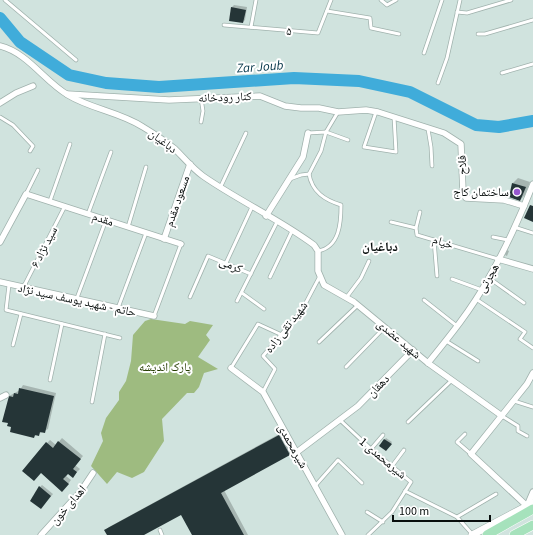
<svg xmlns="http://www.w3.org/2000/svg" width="533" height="535" viewBox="0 0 533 535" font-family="'Source Sans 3','Noto Naskh Arabic',sans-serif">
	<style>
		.green { fill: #9ebb80 }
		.shadow { fill: #0003 }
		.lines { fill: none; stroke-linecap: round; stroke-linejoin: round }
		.river { stroke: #40acda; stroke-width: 12 }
		.building { fill: #253537 }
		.service-casing { stroke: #a0b2ad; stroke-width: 4.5 }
		.minor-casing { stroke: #a0b2ad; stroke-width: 7 }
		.tertiary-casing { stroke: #a0b2ad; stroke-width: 8 }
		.primary-casing { stroke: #fff; stroke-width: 10 }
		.service { stroke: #fff; stroke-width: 3 }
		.minor { stroke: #fff; stroke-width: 5.5 }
		.tertiary { stroke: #fff; stroke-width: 7 }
		.primary { stroke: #a6e2bc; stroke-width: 9 }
		.poi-dot { fill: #9758ce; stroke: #fff; stroke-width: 1.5 }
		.labels { text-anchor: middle; stroke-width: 4; stroke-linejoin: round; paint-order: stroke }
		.street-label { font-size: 12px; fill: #080e0d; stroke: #fff }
		.poi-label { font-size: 12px; fill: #080e0d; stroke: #fff; text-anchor: end }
		.park-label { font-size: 12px; fill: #253c00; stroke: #fff }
		.water-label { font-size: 13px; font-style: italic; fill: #043548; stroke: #fff }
		.neighbourhood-label { font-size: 13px; font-weight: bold; fill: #080e0d; stroke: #fff }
	</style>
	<rect width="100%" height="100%" fill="#d0e3de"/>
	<polygon class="green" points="151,319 185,324 190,321 213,325 206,335 210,340 198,357 218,369 204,373 199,387 194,393 187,393 162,419 164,441 144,472 132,478 117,472 107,484 91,466 103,441 101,433 106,418 119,400 119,392 126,381 131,361 133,335 145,321"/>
	<g class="shadow">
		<polygon points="234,5 247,7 245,20 243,22 232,7"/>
		<polygon points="518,178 530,182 525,195 520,200 513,183"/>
		<polygon points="507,250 509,251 507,256 505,255"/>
		<polygon points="23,385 56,393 48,429 33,437 12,426 9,396 20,390"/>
		<polygon points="283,432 293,451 290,454 224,490 248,535 193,535 181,513 142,535 108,535 105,531 109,527"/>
		<polygon points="62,438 83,456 75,465 80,469 76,473 68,473 66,476 71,480 66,487 47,443 50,440 56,445"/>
		<polygon points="386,438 392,442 387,449 380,446"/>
		<polygon points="42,485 53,494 43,506 40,487"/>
	</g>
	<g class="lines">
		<polyline class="river" points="0,18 20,42 69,75 106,83 159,87 294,78 359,81 410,92 476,125 499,127 533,121"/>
	</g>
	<g class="building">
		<polygon points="231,7 246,10 243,23 229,21"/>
		<polygon points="512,183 526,187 520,201 509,197"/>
		<polygon points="530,205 533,206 533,222 524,218"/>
		<polygon points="19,388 54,396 45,433 40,432 39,436 35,435 34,438 10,432 11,427 7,426 8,423 2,422 9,396 13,397 14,393 18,394"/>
		<polygon points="279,435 290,455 221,493 244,535 192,535 181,515 144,535 107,535 104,530"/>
		<polygon points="384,439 392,444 386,451 379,446"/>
		<polygon points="58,441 81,459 73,469 77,472 73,478 68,474 63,479 69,484 62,492 41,473 34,481 22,471 46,442 53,448"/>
		<polygon points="39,486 51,496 41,509 30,501"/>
	</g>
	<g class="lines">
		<g class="service-casing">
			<g id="service">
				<polyline points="5,0 76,60"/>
				<polyline points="381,0 387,5 396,0"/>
				<polyline points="327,11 370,18 371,28 399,34"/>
				<polyline points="457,12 467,13 511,0"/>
				<polyline points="224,25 318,33 331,0"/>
				<polyline points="251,27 256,0"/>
				<polyline points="478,34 485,34 533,20"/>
				<polyline points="424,53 442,0"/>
				<polyline points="502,73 533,64"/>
				<polyline points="438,83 447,58 460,0"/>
				<polyline points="376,112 364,147 396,152 394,117"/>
				<polyline points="0,117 13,125 33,146 30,151"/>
				<polyline points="201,122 203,111 201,98"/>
				<polyline points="428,129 431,147 432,166"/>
				<polyline points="308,133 326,132 348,140"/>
				<path d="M309,174C312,192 325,200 341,205C341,222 340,247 318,251"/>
				<polyline points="309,174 321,151 326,132 338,112"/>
				<polyline points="290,179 301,175 309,174"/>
				<polyline points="220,188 246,133"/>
				<polyline points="26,194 38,170"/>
				<polyline points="50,201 70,144"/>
				<polyline points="88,214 111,152"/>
				<polyline points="391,222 416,228 417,235 498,259"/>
				<polyline points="128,227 146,167"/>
				<polyline points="514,227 533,233"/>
				<polyline points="416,228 420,212"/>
				<polyline points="493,237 508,240"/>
				<polyline points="434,240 437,276"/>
				<polyline points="226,263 252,207"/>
				<polyline points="270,277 292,231"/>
				<polyline points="489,278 524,303"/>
				<polyline points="452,279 482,290"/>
				<polyline points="9,285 6,310 120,338"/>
				<polyline points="23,288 65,206"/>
				<polyline points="242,293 264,309"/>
				<polyline points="190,297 208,256 251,274"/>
				<polyline points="77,298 106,220"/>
				<polyline points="346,298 361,278 369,261"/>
				<polyline points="476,299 525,332 520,339 533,348"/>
				<polyline points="424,300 457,326"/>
				<polyline points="237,301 277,222"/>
				<polyline points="118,308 146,233"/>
				<polyline points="154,316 181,244"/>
				<polyline points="446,341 478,361"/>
				<polyline points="319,342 358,305"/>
				<polyline points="13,345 21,314"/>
				<polyline points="346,367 385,327"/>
				<polyline points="231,368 258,324 282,335"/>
				<polyline points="50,380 62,324"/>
				<polyline points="263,392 275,369 263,356 302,310 320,276"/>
				<polyline points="514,401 533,407"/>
				<polyline points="92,402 105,334"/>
				<polyline points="502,416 518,426 518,431 527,436"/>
				<polyline points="340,420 371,449 411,482 392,512 368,535"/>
				<polyline points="408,422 452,380"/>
				<polyline points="465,434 457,442 471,454"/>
				<polyline points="371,449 383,435"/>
				<polyline points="392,466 404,450"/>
				<polyline points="315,486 338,460 362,483"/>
				<polyline points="405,491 457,517 473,535"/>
				<polyline points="367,512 383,522"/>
				<polyline points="457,517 496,494"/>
				<polyline points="160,530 162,535"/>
			</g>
		</g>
		<g class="minor-casing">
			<g id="minor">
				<path d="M0,46C28,53 44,81 68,95C91,109 120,112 143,127C153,133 165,141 175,149C184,158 193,169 203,176C239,201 279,219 314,245L318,251V271L324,285L354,302L428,363L502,416"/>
				<polyline points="67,94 169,100 260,96 285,106 301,108 319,108 338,112 366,110 378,112 444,133 461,144 463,192 466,198 504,200 524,206"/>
				<polyline points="0,103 16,93 33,86"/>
				<polyline points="266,216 303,157 308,133"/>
				<polyline points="164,239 190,164"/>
				<polyline points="0,242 26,194 181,244"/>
				<polyline points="498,259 533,269"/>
				<polyline points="0,282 154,316"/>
				<path d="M428,363C449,337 471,310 487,281C505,250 520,217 533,184"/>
				<polyline points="231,368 263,392 342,535"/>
				<polyline points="533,373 527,384 471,454 527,506 533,502"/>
				<polyline points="0,398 6,395"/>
				<polyline points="297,452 358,406 413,350"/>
				<polyline points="527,506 533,492"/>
				<polyline points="41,535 81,491 93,473"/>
			</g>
		</g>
		<g class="tertiary-casing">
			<polyline id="tertiary" points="472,535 527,506"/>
		</g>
		<g class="primary-casing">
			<g id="primary">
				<polyline points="487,535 533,509"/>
				<polyline points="514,535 533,525"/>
			</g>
		</g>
		<use href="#service" class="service"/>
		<use href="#minor" class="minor"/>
		<use href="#tertiary" class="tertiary"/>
		<use href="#primary" class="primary"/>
	</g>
	<circle class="poi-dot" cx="517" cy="192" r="4"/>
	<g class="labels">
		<g class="street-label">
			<text transform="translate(289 31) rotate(5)" y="4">۵</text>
			<text transform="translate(225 97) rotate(-2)" y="4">کنار رودخانه</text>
			<text transform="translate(163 141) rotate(37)" y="4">دباغیان</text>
			<text transform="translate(462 165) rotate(-92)" y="4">فلاح</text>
			<text transform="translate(177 201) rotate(-71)" y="4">مسعود مقدم</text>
			<text transform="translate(103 219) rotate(18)" y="4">مقدم</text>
			<text transform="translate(443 242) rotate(17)" y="4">خیام</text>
			<text transform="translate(44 247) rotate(-63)" y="4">سید نژاد ۶</text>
			<text transform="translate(231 265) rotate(23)" y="4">کرمی</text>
			<text transform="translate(488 278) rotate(-60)" y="4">هجرتی</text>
			<text transform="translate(77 300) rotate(12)" y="4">حاتم - شهید یوسف سید نژاد</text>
			<text transform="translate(286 327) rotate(-52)" y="4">شهید تقی زاده</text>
			<text transform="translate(399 339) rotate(40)" y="4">شهید عضدی</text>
			<text transform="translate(378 386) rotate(-46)" y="4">دهقان</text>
			<text transform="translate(293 446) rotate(61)" y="4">شیرمحمدی</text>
			<text transform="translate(383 458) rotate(40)" y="4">شیرمحمدی 1</text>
			<text transform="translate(68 505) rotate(-49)" y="4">اهدای خون</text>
		</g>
		<g class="poi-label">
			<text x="509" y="196">ساختمان کاج</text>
		</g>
		<g class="park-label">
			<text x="165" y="371">پارک اندیشه</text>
		</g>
		<g class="water-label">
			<text transform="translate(260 66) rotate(-4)" y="5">Zar Joub</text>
		</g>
		<g class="neighbourhood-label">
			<text x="380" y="251">دباغیان</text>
		</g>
	</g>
	<path d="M393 515v6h97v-6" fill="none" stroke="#080e0d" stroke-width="2"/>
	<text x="399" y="515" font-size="12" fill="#080e0d" stroke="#ffffff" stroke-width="3" paint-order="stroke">100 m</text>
</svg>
